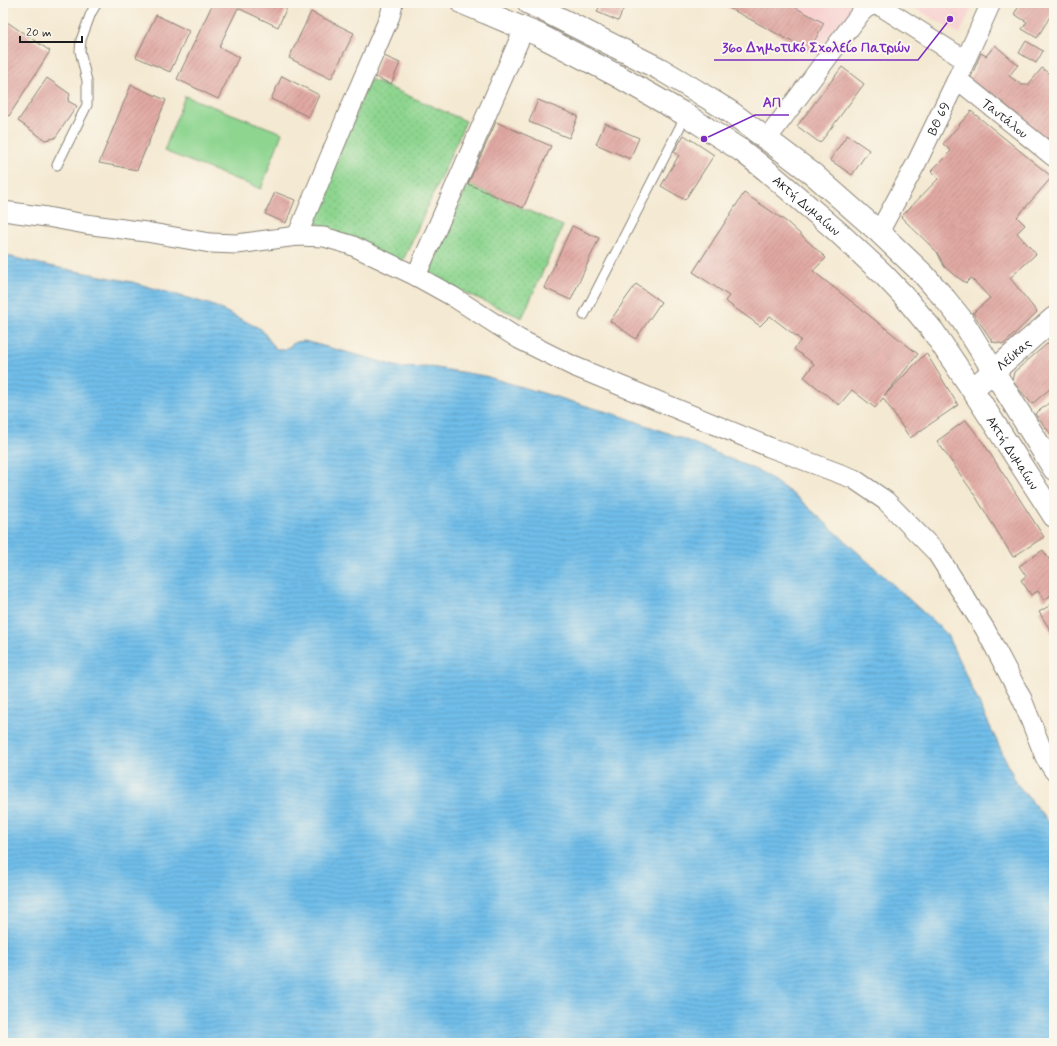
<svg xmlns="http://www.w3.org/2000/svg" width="1057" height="1046" viewBox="0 0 1057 1046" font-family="Mynerve,sans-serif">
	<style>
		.built { fill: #f7d0cf }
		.grass { fill: url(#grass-dots); stroke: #557856 }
		.pitch { fill: #8ed590; stroke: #557856 }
		.water { fill: url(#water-rules); stroke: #466c82 }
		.building { fill: url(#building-hatch) }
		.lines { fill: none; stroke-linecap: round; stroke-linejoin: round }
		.service-casing { stroke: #888277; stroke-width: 11 }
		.minor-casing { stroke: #888277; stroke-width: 21 }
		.tertiary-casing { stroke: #888277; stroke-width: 24 }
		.primary-casing { stroke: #888277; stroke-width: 24 }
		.service { stroke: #fff; stroke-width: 9 }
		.minor { stroke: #fff; stroke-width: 19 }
		.tertiary { stroke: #fff; stroke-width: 22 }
		.primary { stroke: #fff; stroke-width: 22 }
		.labels { text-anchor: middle; stroke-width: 4; stroke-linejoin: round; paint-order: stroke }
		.street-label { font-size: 13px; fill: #1c1c1c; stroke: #fbf7ec }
		.leader { fill: none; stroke: #7b2cbf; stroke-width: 1.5 }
		.callout-dot { fill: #7b2cbf; stroke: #fbf7ec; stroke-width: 1.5 }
		.callout-label { font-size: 14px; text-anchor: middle; font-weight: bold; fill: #7b2cbf; stroke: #fbf7ec; stroke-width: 4; stroke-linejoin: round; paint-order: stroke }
	</style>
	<defs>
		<pattern id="grass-dots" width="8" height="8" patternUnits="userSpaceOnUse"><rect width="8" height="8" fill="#8ed590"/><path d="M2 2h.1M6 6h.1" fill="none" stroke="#7ab67c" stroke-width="1.8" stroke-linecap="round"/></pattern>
		<pattern id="water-rules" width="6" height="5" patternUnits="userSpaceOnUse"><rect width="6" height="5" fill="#6fbde9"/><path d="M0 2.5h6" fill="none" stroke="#60a2c7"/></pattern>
		<pattern id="building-hatch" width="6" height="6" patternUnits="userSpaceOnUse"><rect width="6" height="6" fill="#e0a8a2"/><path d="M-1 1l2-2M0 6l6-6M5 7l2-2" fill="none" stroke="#c0908b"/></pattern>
	</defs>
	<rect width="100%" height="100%" fill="#fbf7ec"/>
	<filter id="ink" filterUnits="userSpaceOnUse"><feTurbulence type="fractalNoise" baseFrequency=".025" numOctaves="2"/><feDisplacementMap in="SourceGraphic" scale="8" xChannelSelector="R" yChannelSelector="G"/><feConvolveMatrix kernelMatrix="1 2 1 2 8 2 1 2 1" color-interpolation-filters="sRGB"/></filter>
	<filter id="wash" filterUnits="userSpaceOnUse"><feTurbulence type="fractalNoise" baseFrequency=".012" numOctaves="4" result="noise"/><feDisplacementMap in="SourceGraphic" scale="16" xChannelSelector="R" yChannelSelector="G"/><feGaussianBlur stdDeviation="0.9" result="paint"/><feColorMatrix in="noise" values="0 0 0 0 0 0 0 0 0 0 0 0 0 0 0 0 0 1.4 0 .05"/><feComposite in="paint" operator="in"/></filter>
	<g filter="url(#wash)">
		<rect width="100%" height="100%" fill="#f4e9d2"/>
		<g class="built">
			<polygon points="720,3 860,3 820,58"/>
			<polygon points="906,3 974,3 960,34"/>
		</g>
		<g class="grass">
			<polygon points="370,79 466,121 401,265 312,221"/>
			<polygon points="468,184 563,226 522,318 428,276"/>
		</g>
		<polygon class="pitch" points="185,96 282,133 261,189 164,151"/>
		<polygon class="water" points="3,255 40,264 132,282 212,305 261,329 276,349 284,350 296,342 304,341 361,356 402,368 430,367 485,376 624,417 686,440 763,473 798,498 946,633 1017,784 1054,828 1054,1043 3,1043"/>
		<g id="blocks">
			<g class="building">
				<polygon points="213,3 289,3 278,27 238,8 219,47 239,57 218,99 177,79"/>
				<polygon points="601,3 626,3 618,21 597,12"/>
				<polygon points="720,3 787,3 824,23 809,51"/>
				<polygon points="1021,3 1054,3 1054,10 1037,38 1022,29 1027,22 1014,14"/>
				<polygon points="311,12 354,33 331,79 289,58"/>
				<polygon points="156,15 189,31 170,72 136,57"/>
				<polygon points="7,22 50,51 9,116 3,112 3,28"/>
				<polygon points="1026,41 1043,51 1036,63 1019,53"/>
				<polygon points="995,45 1018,65 1009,76 1022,85 1028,85 1042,68 1054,78 1054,131 1044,143 969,82 981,53 986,56"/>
				<polygon points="382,55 400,63 391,84 373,76"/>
				<polygon points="842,67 864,84 820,143 797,126"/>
				<polygon points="282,76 319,95 309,117 271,99"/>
				<polygon points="47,78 70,94 68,101 77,106 55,138 45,140 18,121"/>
				<polygon points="131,85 166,100 137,170 99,163"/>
				<polygon points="538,100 578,116 569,138 529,122"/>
				<polygon points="971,111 1052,177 1017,217 1025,225 1017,233 1036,254 1010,278 1037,312 1004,344 993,342 973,313 990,298 971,278 966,283 954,275 944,266 937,252 901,217 938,179 931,171 951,151 943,144"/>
				<polygon points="496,122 551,146 523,208 468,184"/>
				<polygon points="605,123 639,138 630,159 596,144"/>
				<polygon points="684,135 714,155 685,200 661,186 679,155 674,152"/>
				<polygon points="847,135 869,150 852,175 830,160"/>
				<polygon points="275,192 295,200 286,223 265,214"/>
				<polygon points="744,193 787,222 826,258 813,271 918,354 884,396 926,353 958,405 910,438 883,398 875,408 852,390 839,405 804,377 814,364 794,349 801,340 770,316 760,326 725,301 729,296 693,272"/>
				<polygon points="572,226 599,238 571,300 544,288"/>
				<polygon points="636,284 661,302 636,339 610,321"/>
				<polygon points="1054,338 1054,389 1052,387 1032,404 1012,381 1014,372"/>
				<polygon points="1054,399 1054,438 1035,414"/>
				<polygon points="966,420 984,444 1044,537 1013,557 974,494 937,441"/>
				<polygon points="1043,550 1054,567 1054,593 1044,600 1038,591 1031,595 1021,580 1026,576 1019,566"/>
				<polygon points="1054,603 1054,636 1039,612"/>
			</g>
		</g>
	</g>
	<g filter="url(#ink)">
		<use href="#blocks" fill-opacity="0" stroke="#888277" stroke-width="1"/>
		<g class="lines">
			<g class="service-casing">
				<g id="service">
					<polyline points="57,165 87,105 87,81 80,51 81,40 91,13 97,3"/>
					<polyline points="584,315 686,115"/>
				</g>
			</g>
			<g class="minor-casing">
				<g id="minor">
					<path id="s1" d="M957,79L1054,157"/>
					<path d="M767,139L860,14C866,7 872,3 882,7L965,60"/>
					<polyline points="3,211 47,217 85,224 146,232 210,243 237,244 297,236 324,237 351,245 416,276 452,296 519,339 573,366 769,447 854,479 886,501 936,552 985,629 1022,699 1045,757 1054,771"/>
					<path id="s2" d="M879,232L917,162L957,79L991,3"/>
					<polyline points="297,236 346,118 380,39 390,16 393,3"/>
					<polyline points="416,276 524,29"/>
				</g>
			</g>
			<g class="tertiary-casing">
				<g id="tertiary">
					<path id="s3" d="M972,389L994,371L1054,318"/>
				</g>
			</g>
			<g class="primary-casing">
				<g id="primary">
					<path id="s4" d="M463,3L539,35L616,75L686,115L742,151L766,170L838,232L883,274L903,295L933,331L972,389L1054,516"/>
					<polyline points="529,3 660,69 695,90 732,113 813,174 879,232 924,275 945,299 962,320 1054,469"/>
				</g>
			</g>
			<use href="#service" class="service"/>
			<use href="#minor" class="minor"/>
			<use href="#tertiary" class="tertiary"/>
			<use href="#primary" class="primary"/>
		</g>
	</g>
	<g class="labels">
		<g class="street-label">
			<text dy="5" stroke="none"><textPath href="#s1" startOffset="62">Ταντάλου</textPath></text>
			<text dy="5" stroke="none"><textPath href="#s2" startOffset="128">ΒΘ 69</textPath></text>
			<text dy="5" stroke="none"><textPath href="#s4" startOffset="401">Ακτή Δυμαίων</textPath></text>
			<text dy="5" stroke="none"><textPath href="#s3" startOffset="54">Λεύκας</textPath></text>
			<text dy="5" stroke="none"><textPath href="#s4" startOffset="725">Ακτή Δυμαίων</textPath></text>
		</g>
	</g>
	<path class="leader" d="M950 19L918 60H714M704 139L755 115H789"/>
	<g class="callout-dot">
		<circle cx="950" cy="19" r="4"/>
		<circle cx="704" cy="139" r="4"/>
	</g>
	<g class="callout-label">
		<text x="816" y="52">36ο Δημοτικό Σχολείο Πατρών</text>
		<text x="772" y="107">ΑΠ</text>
	</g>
	<rect width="1057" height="1046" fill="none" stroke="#fbf7ec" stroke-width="16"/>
	<path d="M20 36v6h62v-6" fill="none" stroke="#1c1c1c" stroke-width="2"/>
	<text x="26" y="36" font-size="12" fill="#1c1c1c" stroke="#fbf7ec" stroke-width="3" paint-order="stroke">20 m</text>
</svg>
